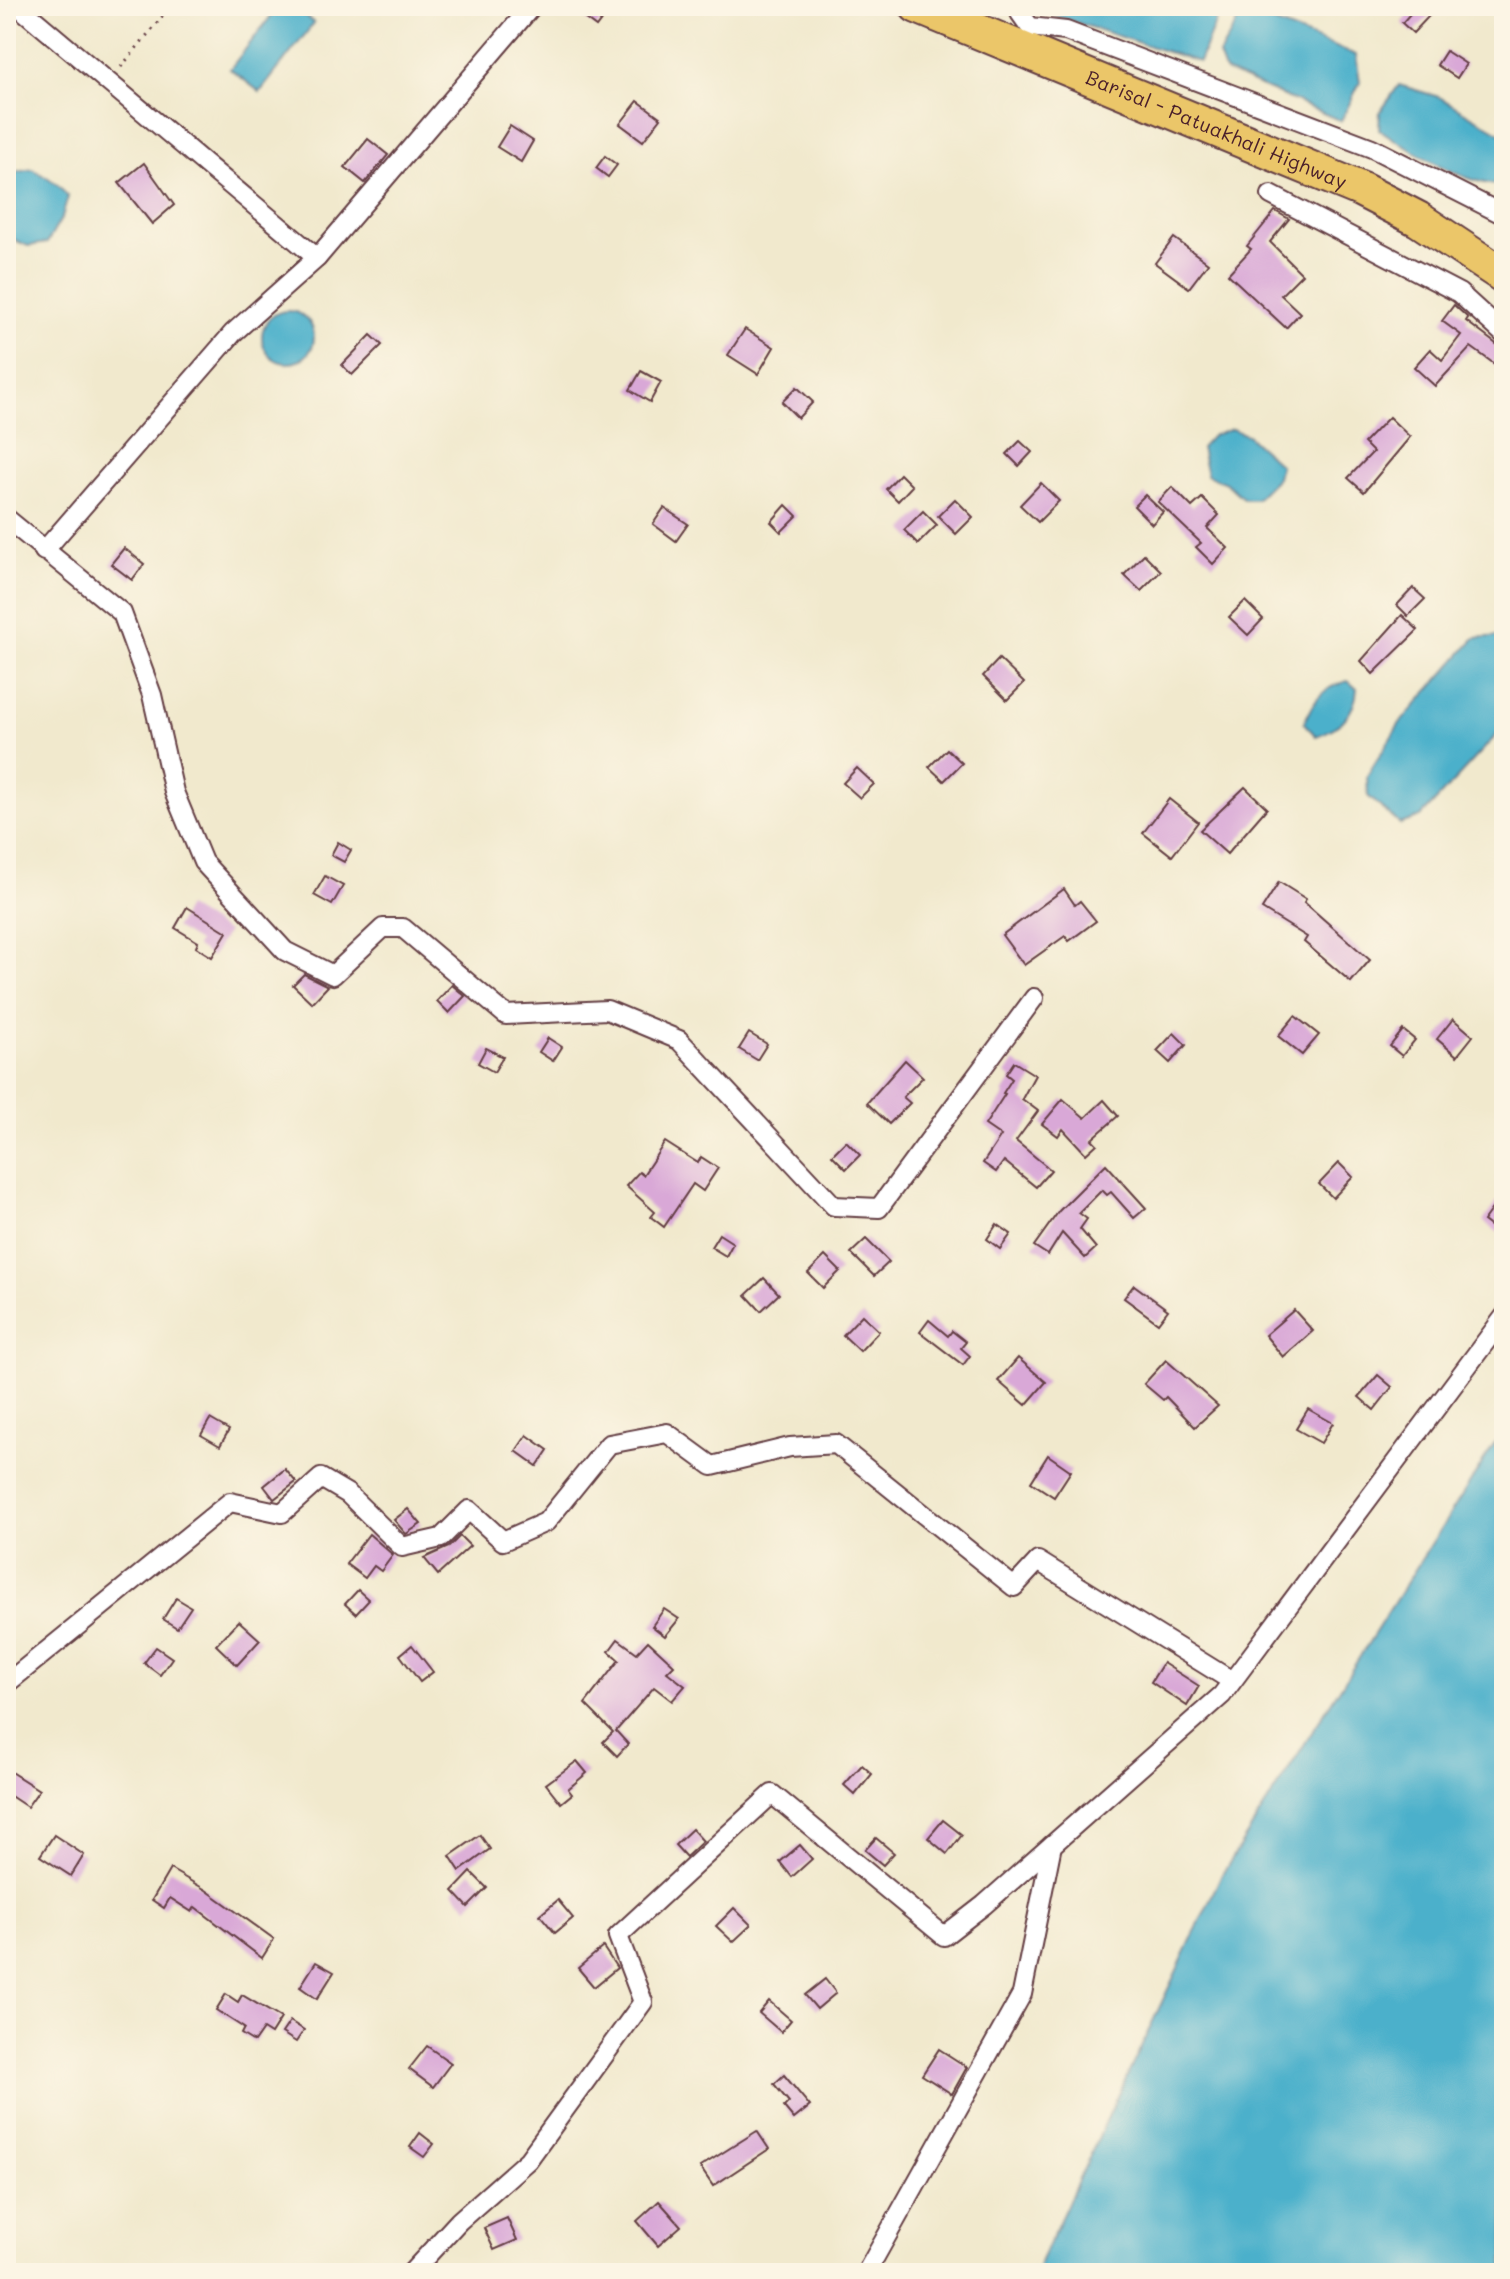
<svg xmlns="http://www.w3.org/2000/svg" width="1510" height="2279" viewBox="0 0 1510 2279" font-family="Mali,sans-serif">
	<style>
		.water { fill: #4cb0cb; stroke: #4b687b; stroke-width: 2 }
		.building { fill: #d9a8d7 }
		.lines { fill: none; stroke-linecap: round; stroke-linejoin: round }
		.street-casing { stroke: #633d43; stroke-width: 22 }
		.highway-casing { stroke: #633d43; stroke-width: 38 }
		.path { stroke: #633d43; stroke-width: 3; stroke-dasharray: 2 6; stroke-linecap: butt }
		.street { stroke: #fff; stroke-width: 18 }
		.highway { stroke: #ebc669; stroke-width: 34 }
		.labels { text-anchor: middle; stroke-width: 7; stroke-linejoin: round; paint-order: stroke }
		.street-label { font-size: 20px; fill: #4a1f2b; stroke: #fcf5e5 }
	</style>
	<rect width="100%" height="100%" fill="#fcf5e5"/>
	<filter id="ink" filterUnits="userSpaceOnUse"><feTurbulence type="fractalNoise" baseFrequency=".0125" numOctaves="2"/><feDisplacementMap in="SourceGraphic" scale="16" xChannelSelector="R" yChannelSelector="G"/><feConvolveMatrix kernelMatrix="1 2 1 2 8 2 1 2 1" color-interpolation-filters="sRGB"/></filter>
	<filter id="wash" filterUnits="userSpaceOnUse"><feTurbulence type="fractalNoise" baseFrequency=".006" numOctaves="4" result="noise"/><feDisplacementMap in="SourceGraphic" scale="32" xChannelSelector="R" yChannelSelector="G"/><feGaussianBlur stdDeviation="1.8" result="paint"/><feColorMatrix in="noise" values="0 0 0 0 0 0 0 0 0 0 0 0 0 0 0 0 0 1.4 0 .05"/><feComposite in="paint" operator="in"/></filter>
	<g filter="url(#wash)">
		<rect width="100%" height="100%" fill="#f1e9cd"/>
		<g class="water">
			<polygon points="279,6 291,6 314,23 260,92 230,69"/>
			<polygon points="1044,6 1222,6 1199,62 1053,15"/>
			<polygon points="1257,16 1356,55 1360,82 1341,121 1225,71 1219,55 1239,19"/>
			<path d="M1399,85L1439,97L1504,135V185C1469,187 1408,149 1379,129L1380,112Z"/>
			<polygon points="33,169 59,186 68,197 62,217 47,243 28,246 6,236 6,185 17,172"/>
			<circle cx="288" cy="337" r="26"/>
			<polygon points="1232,429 1247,435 1280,465 1277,478 1256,499 1244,499 1226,483 1207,475 1201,448 1213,435"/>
			<polygon points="1501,636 1504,639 1504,727 1421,817 1400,824 1368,796 1367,776 1400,723 1475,638"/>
			<path d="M1348,681L1357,689C1355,715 1339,728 1316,736L1304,723C1313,700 1323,687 1348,681Z"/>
			<polygon points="1504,1429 1504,2273 1035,2273 1221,1876"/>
		</g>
		<g id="blocks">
			<g class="building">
				<polygon points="568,6 612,6 596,27"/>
				<polygon points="1417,6 1430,15 1413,33 1402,23"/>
				<polygon points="1446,51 1466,64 1457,78 1437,65"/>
				<polygon points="638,101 661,118 643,141 620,124"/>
				<polygon points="510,126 533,141 521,162 497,147"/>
				<polygon points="368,139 388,155 365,183 345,167"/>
				<polygon points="605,156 617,165 608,177 596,168"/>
				<polygon points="144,163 174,205 152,224 119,183"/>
				<polygon points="1275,211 1289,219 1270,242 1302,274 1281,295 1300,313 1286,328 1228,274 1251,249 1247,246"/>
				<polygon points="1174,238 1208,263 1189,288 1155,263"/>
				<polygon points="1454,305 1468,318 1466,321 1504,350 1504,371 1471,347 1435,386 1414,367 1430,349 1442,360 1461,335 1442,321"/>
				<polygon points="745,329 774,347 758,374 728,355"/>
				<polygon points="371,335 382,345 352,375 342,365"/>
				<polygon points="641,371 661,382 650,402 630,390"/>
				<polygon points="797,387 813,402 798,418 782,402"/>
				<polygon points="1389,417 1410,437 1364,492 1348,478 1373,452 1364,443"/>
				<polygon points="1020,441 1032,452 1019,466 1007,454"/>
				<polygon points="900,474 912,486 898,501 886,489"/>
				<polygon points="1041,483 1059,501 1038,522 1020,505"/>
				<polygon points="1172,487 1192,507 1202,498 1219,515 1207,528 1228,548 1213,564 1196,547 1201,543 1158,502"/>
				<polygon points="1145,495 1163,512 1152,524 1134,506"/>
				<polygon points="955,499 973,517 956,534 938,516"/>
				<polygon points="786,505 797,516 781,532 771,522"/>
				<polygon points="664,508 688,524 676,541 653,524"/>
				<polygon points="923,511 937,525 918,544 904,530"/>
				<polygon points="124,548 144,564 132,580 111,564"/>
				<polygon points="1144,554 1161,571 1141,591 1124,575"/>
				<polygon points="1413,588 1425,599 1408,616 1397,605"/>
				<polygon points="1245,601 1263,619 1248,635 1229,617"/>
				<polygon points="1402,615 1418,630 1373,674 1361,661"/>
				<polygon points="999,659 1024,683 1007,700 983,676"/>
				<polygon points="947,749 962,763 944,781 929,767"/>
				<polygon points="857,768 874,784 860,798 843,783"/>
				<polygon points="1245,787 1267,808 1227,854 1200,830"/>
				<polygon points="1169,799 1198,822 1172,856 1143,833"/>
				<polygon points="338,842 351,850 344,862 331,855"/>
				<polygon points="325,876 343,886 332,905 314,895"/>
				<polygon points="1279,882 1306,899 1304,902 1370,960 1351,982 1304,942 1307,937 1262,909"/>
				<polygon points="1064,889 1075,905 1080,901 1096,921 1069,941 1065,936 1024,965 1002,935"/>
				<polygon points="187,907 227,932 212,957 196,947 198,942 175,928"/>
				<polygon points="304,974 328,986 312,1003 293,985"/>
				<polygon points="452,985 465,996 449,1013 437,1001"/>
				<polygon points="1295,1016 1319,1035 1302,1055 1278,1036"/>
				<polygon points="1453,1019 1473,1036 1457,1056 1437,1039"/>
				<polygon points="1403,1030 1415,1040 1402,1056 1390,1046"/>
				<polygon points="749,1033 767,1044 757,1060 739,1049"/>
				<polygon points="1174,1033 1186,1045 1170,1063 1157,1051"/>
				<polygon points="548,1038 562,1047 553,1061 539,1052"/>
				<polygon points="486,1048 503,1057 494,1072 478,1063"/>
				<polygon points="905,1060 923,1077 903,1097 910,1103 889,1124 867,1103"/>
				<polygon points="1014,1062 1035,1075 1022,1099 1038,1111 1016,1141 1051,1170 1036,1187 1004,1161 996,1172 983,1163 1001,1136 985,1125 1005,1094 1003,1093 1012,1079 1006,1074"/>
				<polygon points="1063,1099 1085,1118 1104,1100 1118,1116 1092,1139 1097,1144 1086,1154 1063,1129 1058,1136 1042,1124"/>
				<polygon points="846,1141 860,1155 846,1169 832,1155"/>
				<polygon points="665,1142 698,1163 701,1157 718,1168 703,1191 693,1184 664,1227 651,1217 655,1212 626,1186 639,1172 643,1175"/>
				<polygon points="1339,1163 1353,1177 1333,1198 1319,1184"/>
				<polygon points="1106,1164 1146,1208 1134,1218 1111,1192 1107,1195 1102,1190 1079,1213 1087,1219 1080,1229 1096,1248 1085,1258 1062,1233 1048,1255 1034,1246 1059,1211"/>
				<polygon points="1504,1192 1504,1237 1483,1221"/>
				<polygon points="997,1224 1011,1234 1000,1249 987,1239"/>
				<polygon points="719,1234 733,1243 726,1256 711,1247"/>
				<polygon points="866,1239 889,1262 874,1276 851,1253"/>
				<polygon points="825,1256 840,1271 823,1288 808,1273"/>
				<polygon points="764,1278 779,1294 761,1311 746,1295"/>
				<polygon points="1134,1285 1168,1310 1158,1323 1124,1298"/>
				<polygon points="1294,1310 1313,1331 1283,1357 1265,1335"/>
				<polygon points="862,1315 879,1331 860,1351 843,1335"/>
				<polygon points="929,1320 948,1336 952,1331 966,1342 961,1348 970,1356 963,1365 920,1332"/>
				<polygon points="1018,1358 1046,1382 1026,1405 998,1381"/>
				<polygon points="1166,1360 1218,1406 1195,1427 1166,1397 1163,1400 1144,1384"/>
				<polygon points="1378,1375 1392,1387 1374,1410 1359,1397"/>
				<polygon points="1308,1409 1333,1423 1321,1443 1296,1429"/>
				<polygon points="210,1419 229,1430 220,1446 201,1435"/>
				<polygon points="527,1435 548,1450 537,1466 516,1451"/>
				<polygon points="1048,1455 1071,1471 1054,1497 1031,1482"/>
				<polygon points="285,1469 296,1482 274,1499 264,1486"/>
				<polygon points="408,1509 421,1524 406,1534 394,1520"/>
				<polygon points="369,1534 393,1555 381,1571 374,1566 365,1578 346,1564"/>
				<polygon points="460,1536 470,1546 438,1575 424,1558 449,1547"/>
				<polygon points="358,1590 369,1600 356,1614 345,1604"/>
				<polygon points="176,1598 191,1607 177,1628 163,1619"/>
				<polygon points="664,1609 679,1619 665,1636 652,1626"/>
				<polygon points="239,1621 260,1640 237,1665 216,1645"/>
				<polygon points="618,1639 637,1653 648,1641 674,1665 667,1672 685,1686 672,1701 654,1687 616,1731 628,1744 617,1756 603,1742 613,1732 585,1704 619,1660 609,1651"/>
				<polygon points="412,1645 433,1672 420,1682 400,1655"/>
				<polygon points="156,1647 172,1658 160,1675 144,1663"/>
				<polygon points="1163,1663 1199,1686 1187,1706 1151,1682"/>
				<polygon points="577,1761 587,1773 568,1789 572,1794 561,1803 546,1784"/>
				<polygon points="862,1765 872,1774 855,1795 844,1785"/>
				<polygon points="6,1769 39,1790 27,1807 6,1793"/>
				<polygon points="943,1820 962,1835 947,1854 928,1838"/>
				<polygon points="692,1829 703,1841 686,1857 675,1845"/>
				<polygon points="54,1835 84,1855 71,1876 40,1856"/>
				<polygon points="480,1835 490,1849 460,1871 450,1856"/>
				<polygon points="876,1838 894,1853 883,1865 865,1850"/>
				<polygon points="800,1845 812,1859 792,1877 780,1862"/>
				<polygon points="170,1869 206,1890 274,1939 262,1958 195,1907 192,1912 170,1898 164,1908 152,1900"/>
				<polygon points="471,1872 487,1888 468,1907 453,1891"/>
				<polygon points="558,1900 573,1918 555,1933 540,1915"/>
				<polygon points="734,1908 751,1925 733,1942 716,1926"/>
				<polygon points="603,1947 617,1968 594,1987 578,1968"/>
				<polygon points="316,1962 334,1972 317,1999 300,1987"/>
				<polygon points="825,1979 836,1993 817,2009 805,1995"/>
				<polygon points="226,1994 238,2002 242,1995 281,2018 271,2034 263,2029 254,2042 241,2034 244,2028 216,2010"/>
				<polygon points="769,2001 791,2020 781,2032 759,2013"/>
				<polygon points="290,2021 304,2030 296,2042 282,2033"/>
				<polygon points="427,2046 451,2063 433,2087 409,2069"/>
				<polygon points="939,2049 967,2067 952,2094 922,2075"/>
				<polygon points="784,2075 810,2106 794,2119 784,2107 789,2102 774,2084"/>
				<polygon points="757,2131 769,2149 713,2186 700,2167"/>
				<polygon points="420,2133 434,2144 424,2157 410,2147"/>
				<polygon points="659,2201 681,2226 658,2246 637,2221"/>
				<polygon points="507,2218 517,2240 494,2250 484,2228"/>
			</g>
		</g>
	</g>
	<g filter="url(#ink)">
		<use href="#blocks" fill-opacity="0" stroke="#633d43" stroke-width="2"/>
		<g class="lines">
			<g class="street-casing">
				<g id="street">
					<polyline points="18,6 317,258"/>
					<polyline points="1022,6 1020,13 1030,27 1066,31 1372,148 1504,215"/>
					<polyline points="1271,195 1459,293 1504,334"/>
					<polyline points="6,518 122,613 152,695 174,792 203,862 285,951 333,975 383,928 403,928 506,1015 607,1010 679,1040 834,1206 879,1208 1034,998"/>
					<polyline points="44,551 233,333 317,258 532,6"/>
					<polyline points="6,1684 230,1502 282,1513 321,1478 348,1494 402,1547 441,1538 469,1510 503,1541 546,1522 609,1444 667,1433 712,1466 790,1447 836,1444 1014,1587 1038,1561 1232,1681"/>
					<polyline points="411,2273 459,2221 528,2160 643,2002 618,1936 772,1794 944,1936 984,1905 1222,1695 1504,1317"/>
					<polyline points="866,2273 1022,1994 1052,1845"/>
				</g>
			</g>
			<g class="highway-casing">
				<g id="highway">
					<path id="s1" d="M917,6L1360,189L1418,219L1504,276"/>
				</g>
			</g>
			<polyline class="path" points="121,67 171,6"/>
			<use href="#street" class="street"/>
			<use href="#highway" class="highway"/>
		</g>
	</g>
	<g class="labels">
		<g class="street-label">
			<text dy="7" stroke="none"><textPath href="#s1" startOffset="324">Barisal - Patuakhali Highway</textPath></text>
		</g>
	</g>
	<rect width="1510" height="2279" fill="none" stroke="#fcf5e5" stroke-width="32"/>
</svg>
